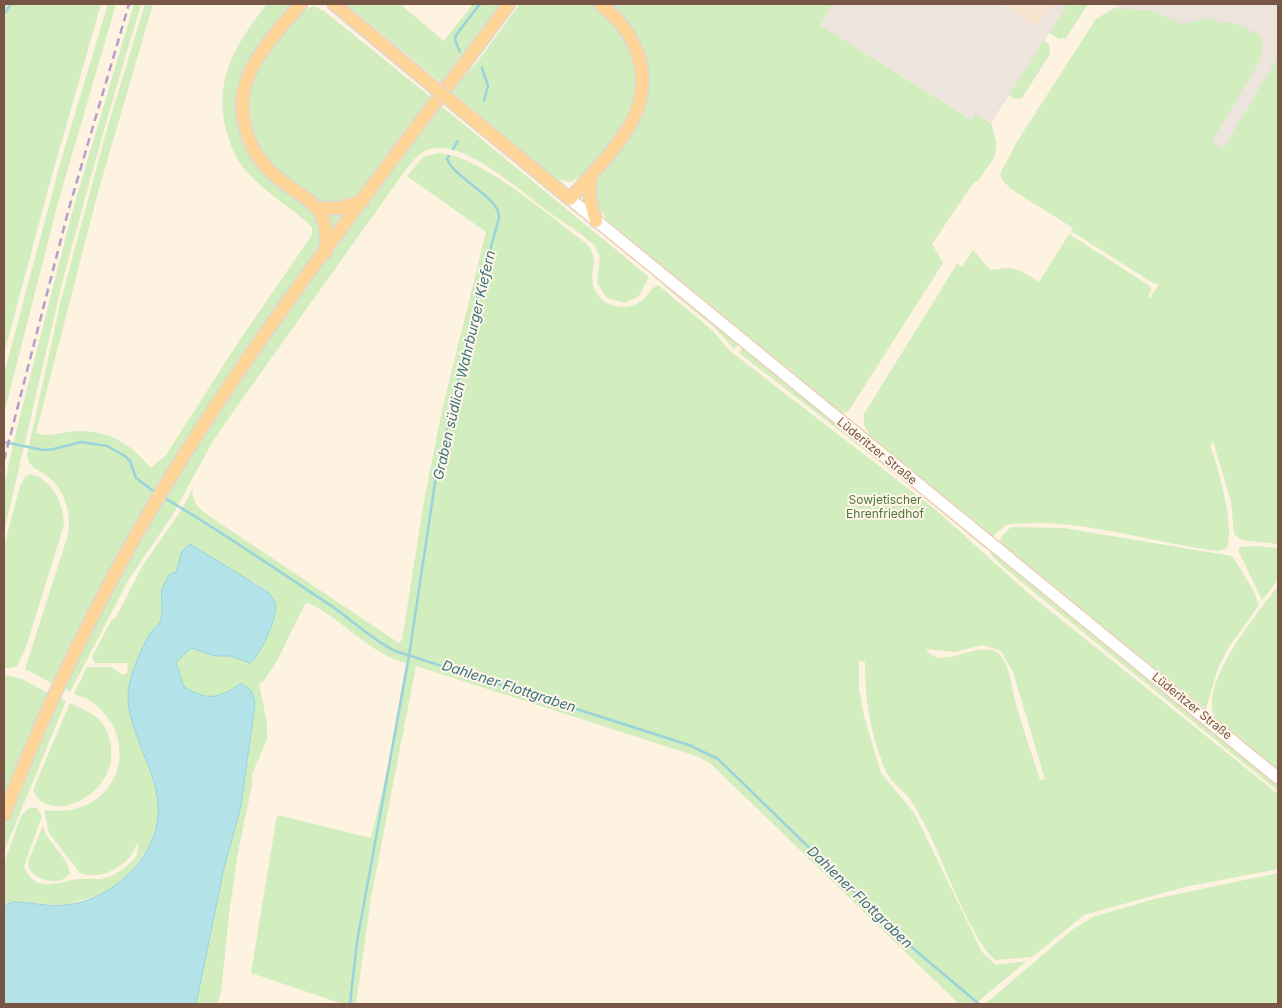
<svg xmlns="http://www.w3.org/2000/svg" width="1282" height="1008" viewBox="0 0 1282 1008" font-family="Inter,sans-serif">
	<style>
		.residential { fill: #f6e4cf }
		.industrial { fill: #ece4dd }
		.green { fill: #d2edbe; fill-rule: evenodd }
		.water { fill: #b4e2e9; stroke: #99d3dc }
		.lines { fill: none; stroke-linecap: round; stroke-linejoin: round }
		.stream { stroke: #99d3dc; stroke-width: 2.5 }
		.secondary-casing { stroke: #ebd0bb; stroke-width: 14 }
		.primary-casing { stroke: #ded6d3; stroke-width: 15 }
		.secondary { stroke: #fff; stroke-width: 11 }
		.primary { stroke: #ffd697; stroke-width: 12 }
		.rail { stroke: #b49fc8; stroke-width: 2.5; stroke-dasharray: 8 5; stroke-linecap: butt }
		.primary-bridge-casing { stroke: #ded6d3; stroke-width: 15; stroke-linecap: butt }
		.primary-bridge { stroke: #ffd697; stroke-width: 12 }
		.labels { text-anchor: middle; stroke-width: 4; stroke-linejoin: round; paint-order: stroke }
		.street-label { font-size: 12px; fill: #775646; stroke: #fff6e9 }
		.park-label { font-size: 12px; fill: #4e783b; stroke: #fff6e9 }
		.water-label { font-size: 14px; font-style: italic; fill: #38747e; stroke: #fff6e9 }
	</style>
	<rect width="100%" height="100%" fill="#fef2e1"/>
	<polygon class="residential" points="1000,4 1053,4 1037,27"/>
	<g class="industrial">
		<polygon points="833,4 999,4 1037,27 1053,4 1068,4 991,123 977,114 973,120 820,25"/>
		<polygon points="1113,4 1278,4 1278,65 1223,154 1202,140 1237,81"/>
	</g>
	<g class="green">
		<polygon points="4,4 101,4 52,175 4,354"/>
		<polygon points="108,4 116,4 57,206 4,414 4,374 62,157"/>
		<polygon points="134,4 141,4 103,133 63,279 4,532 4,486 14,440 73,209"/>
		<path d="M145,4H153L98,192L36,433C51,438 63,431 78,431C109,430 132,445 151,468L166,455L239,341L312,235V228L307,222C288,206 265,192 248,173C237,162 231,147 227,133C212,81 236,43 267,4H291C282,29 256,49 243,73C237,87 236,104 238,119C246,177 290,183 321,224L320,244L236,362L53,684L27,670L26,672L25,669L67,538C72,518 67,494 51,479C43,472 28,468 27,455L60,304L107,129Z"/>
		<polygon points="346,4 400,4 444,41 473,4 504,4 444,85"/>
		<polygon points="520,4 592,4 623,32 636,61 637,92 628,120 583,175 571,182 557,179 451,91 478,61"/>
		<path d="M608,4H833L820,25L972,120L976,114L991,123C1001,155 996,154 978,181L974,182L932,244L943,263L848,412L841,413L791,373V369L780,365L622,236L610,224L595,202V181L607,163L647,71L642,49L633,29Z"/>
		<polygon points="1068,4 1088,4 1066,38 1059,39 1049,33"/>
		<path d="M313,6L324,11L433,99L405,130L357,195L351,200L325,204C257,168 219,112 276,44C287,31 298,13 313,6Z"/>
		<path d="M1114,8L1154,11L1182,24L1210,18L1221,23L1233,22L1260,35L1263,42L1261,59L1212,141L1223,149L1278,57V544L1242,540L1234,534L1231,501L1213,442L1210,445C1218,465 1235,528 1227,548L1219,551C1150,543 1083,518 1012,524L1006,525L992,537L934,492L933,487L925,484L867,438L869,433L864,426V414L957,264L962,267L973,250L990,270C1017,266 1017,269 1039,282L1069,234L1150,286L1151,290L1148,297L1150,298L1159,284L1153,283L1071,231L1073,228L1011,189L1003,181L1000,174L1018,140L1096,19Z"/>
		<polygon points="1044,40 1049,44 1050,54 1022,98 1016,99 1009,95"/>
		<path d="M440,105L649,277L639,296L625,303L607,298L597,283L600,256L595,246C581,232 562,222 546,210C520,191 464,139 430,149C419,152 412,162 405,171L233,412L213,441L172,516L129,579L70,692L62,688L90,630L150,520L241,377Z"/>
		<path d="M437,153C480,154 551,218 587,244C601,263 589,268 593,285C599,305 621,312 638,303C646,299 650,289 658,285L713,331L730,351L936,510L1028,593L1278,794V869L1185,887L1084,915L1032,957L996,960C974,947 940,853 925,825C920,817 916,807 910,799C901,787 891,784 884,767C870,732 865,699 865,662L859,661V688L864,716L881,773L915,814L982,952L996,965L1027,961L975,1004H959L711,764L699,757L416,666L371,898L356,1004H343L251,973L277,815L371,838L387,771L406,663C366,652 343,618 306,602L277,661L263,682L259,683L267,723V739L252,774V786L238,852L229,914L221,993L217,1004H196L224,868L241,806L252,731L242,683C215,698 212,703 184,687L176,662L191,647L215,656H230L250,663C259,650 281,616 274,600C268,585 237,575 224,567C214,560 205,553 196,547L179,564L162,606V618L157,628L149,634L129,686L128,700L131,715L158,796V818L150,844L132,871L117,886L104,893L66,905L13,902L7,904L4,910V863L21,816L29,808H37L42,816L24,866C34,896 61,880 81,879C91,878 101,881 111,876C121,872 128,865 136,857L139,843C135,845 134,851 131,855C120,870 98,880 80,873L49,833L44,810C116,821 146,742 92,702C87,698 79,696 74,694L87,667H111L123,675L127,673L128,663H95L92,657L111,621L116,617L143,565L180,512L193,488C191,502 199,508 209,516L399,643L402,640L424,501L442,410L486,232L407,176L423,157ZM983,645L1001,651L1013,672L1045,779L1040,780C1032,754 1022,727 1015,700C1011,687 1010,667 1001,656C983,635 941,674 926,649L954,652Z"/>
		<polygon points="347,213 331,234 329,216"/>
		<polygon points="662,284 669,286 737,342 737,346 734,349 715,328"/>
		<polygon points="743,347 886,464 885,466 739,353"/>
		<polygon points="890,467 986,546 986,549 889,468"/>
		<path d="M30,474C53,479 63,504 64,525L26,647L17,666L12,668H4V547L20,486L25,477Z"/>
		<polygon points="1011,527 1063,528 1232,556 1254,591 1259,605 1229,647 1218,668 1206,709 998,544 1002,536"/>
		<polygon points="1257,546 1278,548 1278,580 1262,600 1238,550 1240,547"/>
		<polygon points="992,551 1278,783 1278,791 1002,566 990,554"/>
		<path d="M1278,586V771C1264,759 1225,732 1216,719C1195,687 1259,611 1278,586Z"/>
		<polygon points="5,675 22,679 50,694 4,802"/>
		<polygon points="58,697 66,701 4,852 4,828"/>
		<path d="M70,703C78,707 90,712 96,717C105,724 110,736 111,748C117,796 47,827 33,790Z"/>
		<path d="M43,826C47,844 67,854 70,873C61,887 36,882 28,867L29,859Z"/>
		<polygon points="1278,873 1278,1004 985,1004 1072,930 1093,917 1154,899"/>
	</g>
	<path class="water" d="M190,544L268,592C270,595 274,599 275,602C279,616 261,654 250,663L230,656H215L191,648L176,662L184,687C211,702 217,698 242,683L252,692L255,704L241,806L224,868L196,1004H4V910L7,904L13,902C31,902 49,907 66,905C117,899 167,849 157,795C152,765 128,727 128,697C128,678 139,654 148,637C151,630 159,627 161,619C164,610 160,598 162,589C164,584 167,580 169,575L176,572L182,551Z"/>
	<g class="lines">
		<g class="stream">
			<polyline points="4,14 11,4"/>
			<polyline points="460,52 455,40 456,35 480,4"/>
			<polyline points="482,68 488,86 484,101"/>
			<polyline points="453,149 458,141"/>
			<polyline points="4,442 43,450 54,449 81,442 107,446 125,456 130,461 136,478 156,493"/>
			<path d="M163,497C221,531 277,570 333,607C354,622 372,639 395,651L689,745L718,759L909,945L979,1004"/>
			<path d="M350,1004L357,942L409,656L435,483L475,305L499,218C501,198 456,180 447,159L449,156"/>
		</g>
		<g class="secondary-casing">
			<polyline id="secondary" points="570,199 1278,778"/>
		</g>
		<g class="primary-casing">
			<g id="primary">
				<path d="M301,4C284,23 264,45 252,68C232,106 245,152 278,178C310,204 330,204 326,252"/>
				<polyline points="334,4 430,84"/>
				<path d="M457,106L570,199C590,176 618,148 632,121C655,77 637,32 600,4"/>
				<polyline points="590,176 590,199 596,221"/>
				<polyline points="319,208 339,208 363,201"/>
				<path d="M4,815C48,701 101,591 165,486C267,318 392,162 509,4"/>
			</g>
		</g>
		<use href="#secondary" class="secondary"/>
		<use href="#primary" class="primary"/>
		<polyline class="rail" points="4,460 69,208 129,4"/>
		<g class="primary-bridge-casing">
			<polyline id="primary-bridge" points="430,84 457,106"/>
		</g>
		<use href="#primary-bridge" class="primary-bridge"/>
	</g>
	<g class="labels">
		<g class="street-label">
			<text transform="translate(877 451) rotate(39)" y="4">Lüderitzer Straße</text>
			<text transform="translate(1192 706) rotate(39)" y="4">Lüderitzer Straße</text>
		</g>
		<g class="park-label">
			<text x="885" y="504">Sowjetischer<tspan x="885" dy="14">Ehrenfriedhof</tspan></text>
		</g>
		<g class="water-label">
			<text transform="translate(464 365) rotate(-77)" y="5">Graben südlich Wahrburger Kiefern</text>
			<text transform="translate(509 686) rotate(18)" y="5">Dahlener Flottgraben</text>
			<text transform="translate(860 897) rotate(44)" y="5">Dahlener Flottgraben</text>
		</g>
	</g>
	<rect width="1282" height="1008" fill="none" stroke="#775646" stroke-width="10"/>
</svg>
